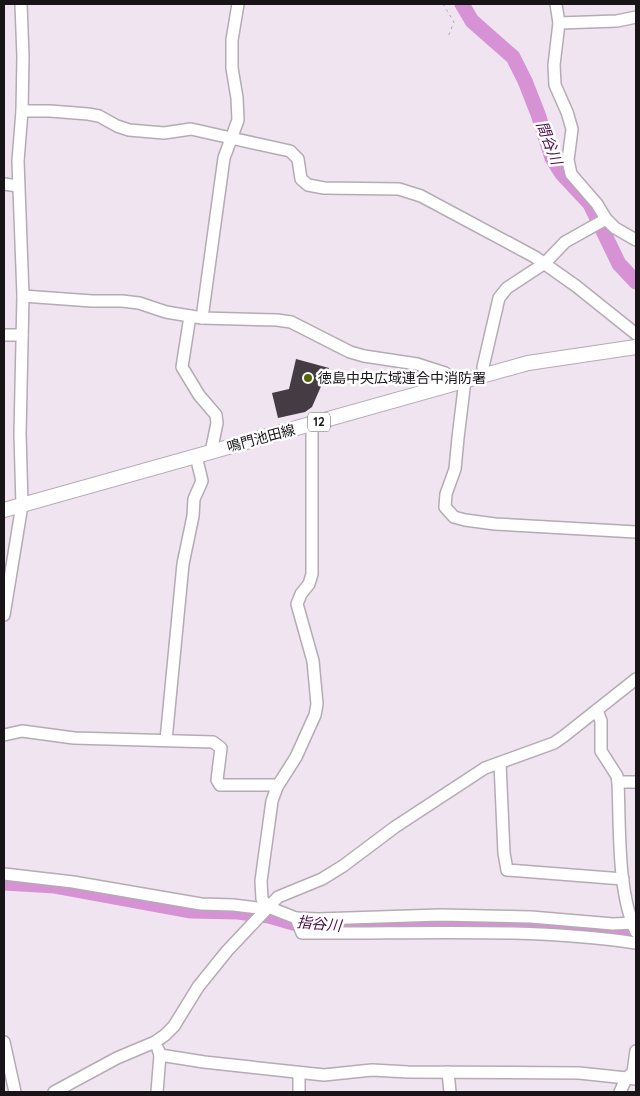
<svg xmlns="http://www.w3.org/2000/svg" width="640" height="1096" viewBox="0 0 640 1096" font-family="Quicksand,'Noto Sans JP',sans-serif">
	<style>
		.lines { fill: none; stroke-linecap: round; stroke-linejoin: round }
		.river { stroke: #d792d5; stroke-width: 15 }
		.building { fill: #443b43 }
		.minor-casing { stroke: #b5abb4; stroke-width: 14 }
		.major-casing { stroke: #b5abb4; stroke-width: 16 }
		.path { stroke: #aaa2aa; stroke-width: 1; stroke-dasharray: 2.5 4; stroke-linecap: butt }
		.minor { stroke: #fff; stroke-width: 11 }
		.major { stroke: #fff; stroke-width: 14 }
		.poi-dot { fill: #596407; stroke: #fff; stroke-width: 2 }
		.labels { text-anchor: middle; stroke-width: 5; stroke-linejoin: round; paint-order: stroke }
		.shield { fill: #fff; stroke: #5d5a5d; stroke-width: 1 }
		.shield-label { font-size: 12px; font-weight: bold; fill: #181418 }
		.poi-label { font-size: 14px; fill: #181418; stroke: #fff; text-anchor: start }
		.street-label { font-size: 14px; fill: #181418; stroke: #fff }
		.water-label { font-size: 15px; font-style: italic; fill: #4b0d4c; stroke: #fff }
	</style>
	<rect width="100%" height="100%" fill="#efe4ef"/>
	<g class="lines">
		<g class="river">
			<polyline points="462,4 472,21 513,57 525,81 538,114 552,158 562,174 590,204 619,264 636,282"/>
			<polyline points="4,883 55,886 191,911 238,912 269,916 293,923 320,927 477,926 546,928 636,935"/>
		</g>
	</g>
	<polygon class="building" points="296,359 329,368 312,407 305,412 278,418 272,393 289,389"/>
	<g class="lines">
		<g class="minor-casing">
			<g id="minor">
				<polyline points="556,4 559,23 554,65 555,85 567,112 572,129 568,160 571,174 597,204 606,219 615,228 636,240"/>
				<polyline points="559,23 617,21 636,17"/>
				<polyline points="22,111 50,111 88,114 99,116 117,126 129,130 164,133 191,129 231,138 290,151 298,159 301,179 308,185 324,188 399,189 421,196 535,257 576,286 636,334"/>
				<polyline points="4,184 18,186"/>
				<polyline points="23,296 92,301 122,301 139,303 166,312 202,318 277,320 291,322 350,352 364,356 417,364 445,373 457,382"/>
				<polyline points="190,316 182,367 199,395 216,415 217,423 211,452"/>
				<polyline points="202,318 224,158 238,120 237,98 232,68 232,40 238,4"/>
				<polyline points="4,335 22,335"/>
				<polyline points="484,375 483,367 499,298 507,288 545,263 565,242 606,219"/>
				<polyline points="465,380 458,438 455,469 446,494 445,507 454,517 465,520 495,524 636,532"/>
				<path d="M312,424V574L309,584L301,594L297,604L313,661L317,704L315,715L296,757L277,787L272,801L261,881L262,899L268,907L296,918L302,933C413,934 526,927 636,943"/>
				<polyline points="4,615 22,505 20,434 23,296 18,161 22,111 23,57 21,4"/>
				<path d="M597,710L601,721V751L617,776L618,782C620,828 617,891 636,932"/>
				<polyline points="4,735 22,731 74,738 213,742 221,748 217,780 220,785 274,785 277,787"/>
				<polyline points="166,740 183,564 193,516 194,499 202,481 196,456"/>
				<polyline points="500,763 504,853 507,870 623,879"/>
				<polyline points="618,782 636,782"/>
				<polyline points="4,874 73,882 201,904 233,905 266,909"/>
				<polyline points="296,918 318,919 440,915 531,917 613,924 636,923"/>
				<polyline points="4,1042 15,1092"/>
				<polyline points="160,1055 204,1062 324,1075 372,1070 408,1072 579,1073 636,1079"/>
				<polyline points="448,1072 450,1092"/>
				<polyline points="54,1092 117,1058 155,1042 165,1035 174,1026 198,987 227,951 278,897 322,879 343,866 395,827 485,768 554,743 564,736 636,679"/>
				<polyline points="157,1092 160,1055 158,1049"/>
				<polyline points="299,1092 299,1073"/>
				<polyline points="620,1092 626,1079 633,1072 636,1051"/>
			</g>
		</g>
		<g class="major-casing">
			<polyline id="major" points="4,510 528,363 636,347"/>
		</g>
		<polyline class="path" points="443,4 454,22 448,37"/>
		<use href="#minor" class="minor"/>
		<use href="#major" class="major"/>
	</g>
	<circle class="poi-dot" cx="308" cy="378" r="5"/>
	<g class="labels">
		<rect class="shield" x="308" y="412.5" width="22" height="19" rx="4"/>
		<g class="shield-label">
			<text x="319" y="426">12</text>
		</g>
		<g class="poi-label">
			<text x="318" y="383">徳島中央広域連合中消防署</text>
		</g>
		<g class="street-label">
			<text transform="translate(261 438) rotate(-15)" y="5">鳴門池田線</text>
		</g>
		<g class="water-label">
			<text transform="translate(549 143) rotate(69)" y="5">間谷川</text>
			<text transform="translate(319 924) rotate(5)" y="5">指谷川</text>
		</g>
	</g>
	<rect width="640" height="1096" fill="none" stroke="#181418" stroke-width="10"/>
</svg>
